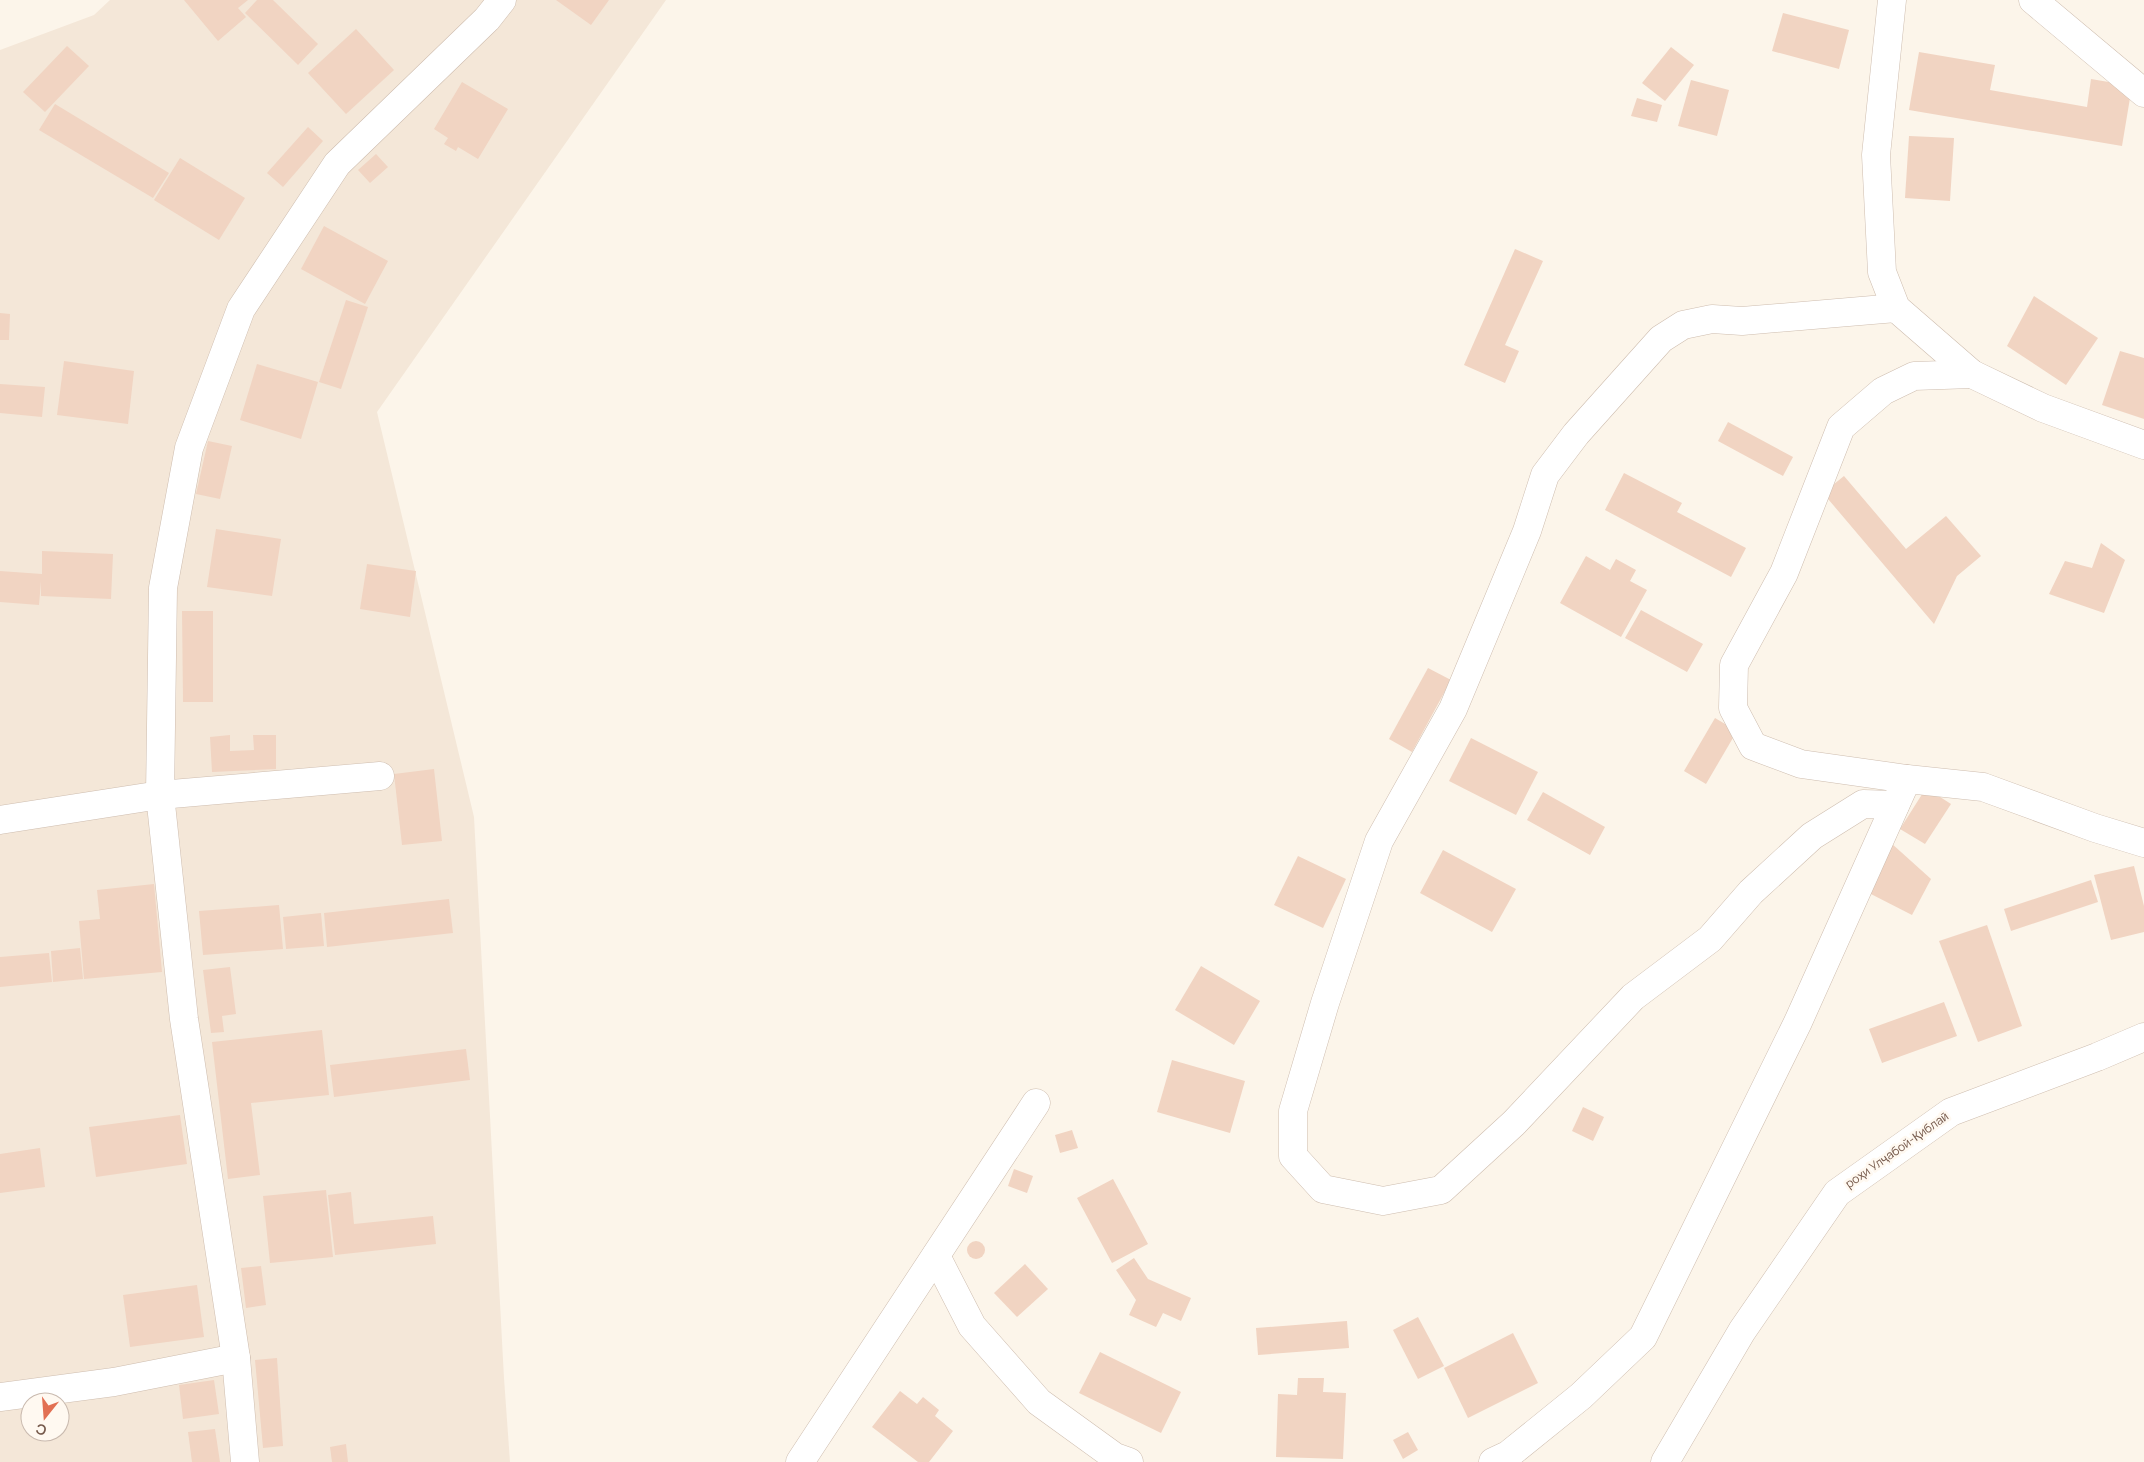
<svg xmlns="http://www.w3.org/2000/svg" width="2144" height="1462" viewBox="0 0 2144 1462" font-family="Manrope,sans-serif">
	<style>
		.residential { fill: #f4e7d8; fill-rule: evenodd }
		.building { fill: #f1d4c2 }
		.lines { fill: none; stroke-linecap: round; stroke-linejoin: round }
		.minor-casing { stroke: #cebdaf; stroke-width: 29 }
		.minor { stroke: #fff; stroke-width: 28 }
		.labels { text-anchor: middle; stroke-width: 5; stroke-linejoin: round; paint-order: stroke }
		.street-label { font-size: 12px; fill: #775b4d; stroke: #fff9f1 }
	</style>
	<rect width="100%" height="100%" fill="#fcf5ea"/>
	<path class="residential" d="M110,0H666L377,412L474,817L504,1378L510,1462H0V50L94,15ZM30,1402H60V1432H30Z"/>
	<g class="building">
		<polygon points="184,0 248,0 238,8 246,17 218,41"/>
		<polygon points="257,0 273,0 318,44 298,65 245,13"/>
		<polygon points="556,0 609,0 591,25"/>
		<polygon points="1783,13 1849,30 1839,69 1772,51"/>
		<polygon points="356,29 394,70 346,114 308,73"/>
		<polygon points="67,46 89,66 45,112 23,92"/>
		<polygon points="1671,47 1694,65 1665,101 1642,83"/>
		<polygon points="1919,52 1995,65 1990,90 2087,107 2091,79 2132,86 2122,146 1909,110"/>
		<polygon points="1691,80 1729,90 1717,136 1678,126"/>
		<polygon points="462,82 508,109 478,159 458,147 456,151 444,144 448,138 434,129"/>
		<polygon points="1637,98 1662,105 1657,122 1631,116"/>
		<polygon points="55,104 169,173 153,198 39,130"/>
		<polygon points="308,127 323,141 283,187 267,173"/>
		<polygon points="1909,136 1954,138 1950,201 1905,198"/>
		<polygon points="376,154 388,167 370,183 358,170"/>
		<polygon points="180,158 245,198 219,240 154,200"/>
		<polygon points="324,226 388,261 365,304 301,269"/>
		<polygon points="1515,249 1543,261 1505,345 1519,351 1505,383 1464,365"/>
		<polygon points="2034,296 2098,338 2066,385 2007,346"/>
		<polygon points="346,300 368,307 341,389 319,382"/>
		<polygon points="0,313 10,314 9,340 0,340"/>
		<polygon points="2120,351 2144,358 2144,419 2102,405"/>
		<polygon points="64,361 134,371 128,424 57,415"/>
		<polygon points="257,364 318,382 301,439 240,420"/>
		<polygon points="0,384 45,387 42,417 0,413"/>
		<polygon points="1728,422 1793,457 1783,476 1718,441"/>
		<polygon points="208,441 232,446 220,499 196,494"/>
		<polygon points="1624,473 1682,503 1677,512 1746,548 1731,577 1605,510"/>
		<polygon points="1844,476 1906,549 1946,516 1981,556 1957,576 1934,624 1823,493"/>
		<polygon points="216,529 281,539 272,596 207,587"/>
		<polygon points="2101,543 2125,560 2104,613 2049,594 2065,561 2092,568"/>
		<polygon points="42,551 113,554 111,599 41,596 41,581 39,605 0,602 0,571 42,574"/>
		<polygon points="1586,556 1610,570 1616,559 1636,570 1630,581 1647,590 1621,637 1560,603"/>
		<polygon points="367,564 416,571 410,617 360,609"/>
		<polygon points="1641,610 1703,644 1687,672 1625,638"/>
		<polygon points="182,611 213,611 213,702 183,702"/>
		<polygon points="1428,668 1451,680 1412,752 1389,739"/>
		<polygon points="1715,718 1737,731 1706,784 1684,771"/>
		<polygon points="230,735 230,751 254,750 253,735 276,735 276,769 212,772 210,737"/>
		<polygon points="1471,738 1538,772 1516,815 1449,781"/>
		<polygon points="434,769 442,841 402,845 394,774"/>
		<polygon points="1926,788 1951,804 1925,844 1900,829"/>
		<polygon points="1543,792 1605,827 1590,855 1527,820"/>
		<polygon points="1891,843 1931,879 1912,915 1865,891"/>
		<polygon points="1443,850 1516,889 1492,932 1420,893"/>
		<polygon points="1298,856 1346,879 1323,928 1274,905"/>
		<polygon points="2134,866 2144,906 2144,932 2111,940 2094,875"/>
		<polygon points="2091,880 2098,902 2011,931 2004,909"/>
		<polygon points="154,884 162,972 84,979 79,921 100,919 97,890"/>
		<polygon points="449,899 453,933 327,947 324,913"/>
		<polygon points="279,905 283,949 203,955 199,911"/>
		<polygon points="321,913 324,946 286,949 283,917"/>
		<polygon points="1987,925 2022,1026 1978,1042 1939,941"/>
		<polygon points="80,948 83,979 53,982 51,951"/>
		<polygon points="49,953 52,982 0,987 0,957"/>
		<polygon points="1201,966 1260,1001 1234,1045 1175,1010"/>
		<polygon points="230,967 236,1014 222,1016 224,1032 211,1033 203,970"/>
		<polygon points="1944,1002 1957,1036 1882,1063 1869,1029"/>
		<polygon points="322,1030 329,1095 251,1103 260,1175 228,1179 212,1042"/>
		<polygon points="466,1049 470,1080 334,1097 330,1065"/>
		<polygon points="1172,1060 1245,1081 1230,1133 1157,1112"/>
		<polygon points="1583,1107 1604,1117 1593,1141 1572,1131"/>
		<polygon points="180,1115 187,1164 96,1177 89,1127"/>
		<polygon points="1072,1130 1078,1148 1060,1153 1055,1135"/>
		<polygon points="40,1148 45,1187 0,1193 0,1154"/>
		<polygon points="1014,1169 1033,1176 1027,1193 1008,1186"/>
		<polygon points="1113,1179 1148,1244 1112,1263 1077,1198"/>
		<polygon points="326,1190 333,1257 270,1263 263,1196"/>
		<polygon points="351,1192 354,1224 433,1216 436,1244 335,1255 328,1195"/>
		<circle cx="976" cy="1250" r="9"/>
		<polygon points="1134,1258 1148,1279 1191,1298 1181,1321 1163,1313 1156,1327 1129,1315 1136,1300 1116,1270"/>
		<polygon points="1025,1264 1048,1289 1017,1317 994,1293"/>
		<polygon points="261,1266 266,1305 246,1308 241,1268"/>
		<polygon points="197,1285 204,1337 130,1347 123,1295"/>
		<polygon points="1418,1317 1444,1366 1418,1379 1393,1330"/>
		<polygon points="1347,1321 1349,1348 1258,1355 1256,1328"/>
		<polygon points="1513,1333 1538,1383 1468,1418 1444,1368"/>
		<polygon points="1100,1352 1181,1392 1161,1433 1079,1393"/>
		<polygon points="277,1358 283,1446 263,1448 255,1360"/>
		<polygon points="1298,1378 1324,1378 1323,1392 1346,1393 1343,1459 1276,1457 1278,1394 1297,1395"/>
		<polygon points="214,1380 219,1414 183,1419 179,1385"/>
		<polygon points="900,1391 917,1404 923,1397 939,1410 935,1416 953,1431 929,1462 918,1462 872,1427"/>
		<polygon points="61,1398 66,1425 60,1426 60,1402"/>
		<polygon points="30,1404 30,1431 27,1431 22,1405"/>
		<polygon points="215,1429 220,1462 192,1462 188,1432"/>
		<polygon points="1408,1432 1418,1450 1403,1459 1393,1440"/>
		<polygon points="346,1444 348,1462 332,1462 330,1447"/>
	</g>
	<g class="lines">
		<g class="minor-casing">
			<g id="minor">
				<polyline points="1892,0 1876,155 1882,272 1896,308 1972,374 2043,408 2144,445"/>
				<polyline points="2033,0 2144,93"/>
				<polyline points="1907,779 1801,764 1753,746 1733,708 1734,665 1784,573 1841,427 1883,391 1914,376 1972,374"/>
				<polyline points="1895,805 1863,804 1812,836 1751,892 1710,939 1633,997 1514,1123 1441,1190 1383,1201 1323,1189 1293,1156 1293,1111 1325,1003 1379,841 1453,709 1527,531 1545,475 1576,434 1661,339 1683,325 1712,319 1742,321 1896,308"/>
				<polyline points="0,820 160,795 380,776"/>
				<polyline points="936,1256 972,1326 1039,1402 1115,1457 1129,1462"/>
				<polyline points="0,1397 114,1382 236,1358"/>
				<polyline points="245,1462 236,1358 184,1019 160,795 163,588 189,448 241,309 337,164 487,19 502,0"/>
				<polyline points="800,1462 1036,1103"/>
				<polyline points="1493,1462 1508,1455 1581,1396 1643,1337 1798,1022 1907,779 1983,787 2095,828 2144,843"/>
				<polyline points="1665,1462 1742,1331 1837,1193 1951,1112 2097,1057 2144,1037"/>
			</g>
		</g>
		<use href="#minor" class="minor"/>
	</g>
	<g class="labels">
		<g class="street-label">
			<text transform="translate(1897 1150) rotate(-35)" y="4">роҳи Улҷабой-Қиблаӣ</text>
		</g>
	</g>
	<g transform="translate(45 1417) rotate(197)"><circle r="24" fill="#fff9f1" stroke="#c9baaf"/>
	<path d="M0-4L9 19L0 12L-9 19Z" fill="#e27053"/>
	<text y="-8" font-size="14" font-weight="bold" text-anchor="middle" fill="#775b4d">С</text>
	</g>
</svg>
